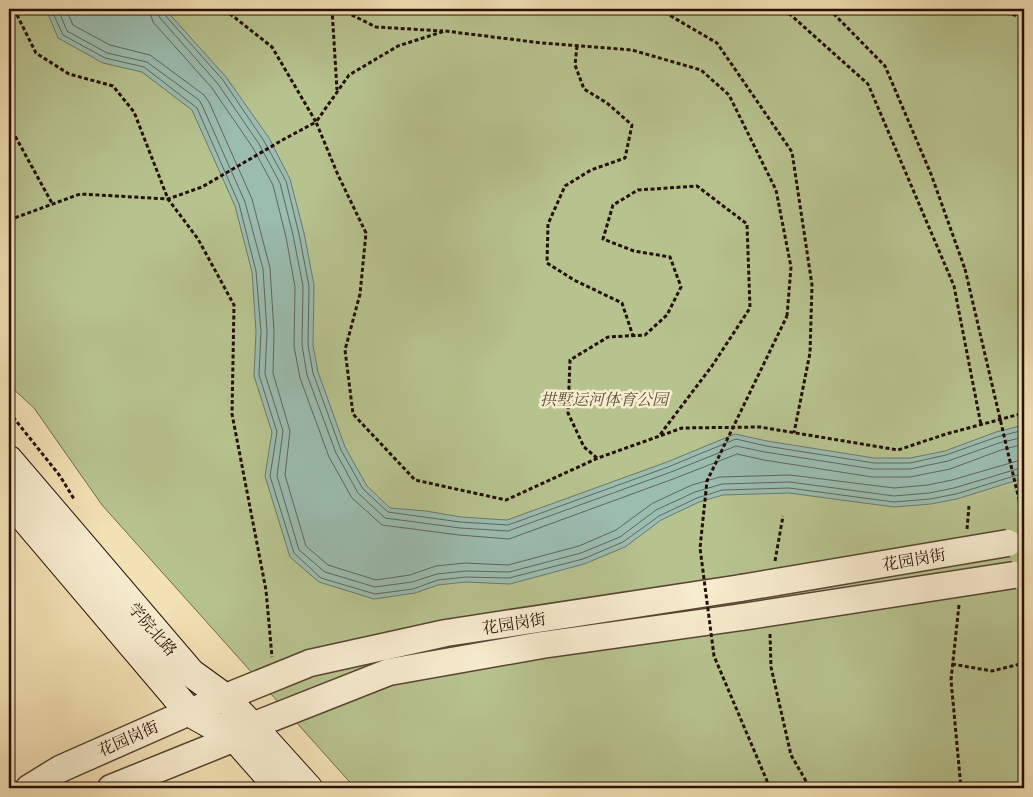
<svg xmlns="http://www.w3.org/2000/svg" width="1033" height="797" viewBox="0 0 1033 797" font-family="Cardo,'Noto Serif SC',serif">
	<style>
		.green { fill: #b7c38f; stroke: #6e6a4c }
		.water { fill: #9bbdb0; stroke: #6c786d }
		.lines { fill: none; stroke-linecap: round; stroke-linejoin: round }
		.shore { stroke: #60665c; stroke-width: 1 }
		.tertiary-casing { stroke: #584433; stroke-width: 29 }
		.secondary-casing { stroke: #251008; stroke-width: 30 }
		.path { stroke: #251008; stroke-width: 3; stroke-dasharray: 4 2.5; stroke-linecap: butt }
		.tertiary { stroke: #f7ecce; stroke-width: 26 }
		.secondary { stroke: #f7ecce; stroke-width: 28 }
		.tertiary-bridge-casing { stroke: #584433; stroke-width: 29; stroke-linecap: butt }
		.path-bridge { stroke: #251008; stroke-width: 3; stroke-dasharray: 4 2.5; stroke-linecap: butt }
		.tertiary-bridge { stroke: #f7ecce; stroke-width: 26 }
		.labels { text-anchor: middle; stroke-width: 5; stroke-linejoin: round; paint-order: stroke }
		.park-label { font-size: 16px; font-style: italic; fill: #584f37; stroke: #f7ecce }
		.street-label { font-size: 16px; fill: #251008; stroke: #f7ecce }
	</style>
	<rect width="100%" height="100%" fill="#f2e1b4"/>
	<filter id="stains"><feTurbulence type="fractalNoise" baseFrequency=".004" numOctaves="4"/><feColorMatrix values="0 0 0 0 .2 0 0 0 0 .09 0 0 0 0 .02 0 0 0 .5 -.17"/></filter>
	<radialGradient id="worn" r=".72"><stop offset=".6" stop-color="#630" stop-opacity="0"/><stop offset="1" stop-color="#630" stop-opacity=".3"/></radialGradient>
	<polygon class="green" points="9,9 1024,9 1024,788 355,788 102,505 34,408 9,385"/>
	<polygon class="water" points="46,9 165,9 226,77 269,138 290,179 304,233 314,285 313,345 318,372 345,447 367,486 390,508 426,511 461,517 507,520 667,462 735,434 767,441 874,458 910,458 945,451 996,432 1024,425 1024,478 957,499 931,504 894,507 789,493 723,495 699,502 661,520 625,547 584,564 510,584 466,582 438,585 415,593 374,599 319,582 290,557 265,476 272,432 254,376 256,332 252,272 235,206 192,110 142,72 103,63 58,38"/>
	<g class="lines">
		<g class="shore">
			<polyline points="51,9 63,35 105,58 144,67 197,108 239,204 256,271 261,332 259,375 277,432 270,476 294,553 321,578 375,594 413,589 438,580 466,577 509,578 583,559 623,542 659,516 697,498 722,490 789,488 894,502 930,499 956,494 1024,473"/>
			<polyline points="58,9 67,31 107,53 147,62 199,100 202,105 245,202 263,269 267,332 265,374 283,431 277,476 299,550 325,572 375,587 412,582 437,574 465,571 509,572 581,553 620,537 656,510 695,492 722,484 790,482 894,496 929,493 954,488 1024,467"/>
			<polyline points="66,9 73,25 110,45 150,55 204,95 209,102 252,199 270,268 274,332 273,373 290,431 285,475 306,546 328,565 376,580 410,575 436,566 465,563 508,565 579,546 616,530 653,503 692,485 720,477 790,475 894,488 928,485 952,480 1024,459"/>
			<polyline points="149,9 153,22 212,88 253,148 273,185 286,237 295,287 294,346 300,378 329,457 352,498 382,525 459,535 509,539 673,479 737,454 764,460 872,477 910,477 950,469 1001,450 1024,444"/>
			<polyline points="156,9 160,18 218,84 259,144 280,183 293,235 303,286 302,345 307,375 336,453 358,493 385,518 460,528 508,531 671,472 736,446 765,452 873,469 910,469 948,461 999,443 1024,437"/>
			<polyline points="163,9 164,14 223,80 264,141 286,181 299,234 309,286 308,345 313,373 341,450 363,489 388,512 460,522 508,525 668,467 736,439 766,446 874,463 910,463 946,455 997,437 1024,430"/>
		</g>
		<g class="tertiary-casing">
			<g id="tertiary">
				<polyline points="29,788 60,769 189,712 310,663 446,633 741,588"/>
				<polyline points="111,788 235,738 252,726 389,672 542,645 742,617"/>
			</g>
		</g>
		<g class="secondary-casing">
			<g id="secondary">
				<polyline points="9,460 191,673 224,697 252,726 308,788"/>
				<polyline points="9,500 189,712 235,738 279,788"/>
			</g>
		</g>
		<g class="path">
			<polyline points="14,9 36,53 69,74 113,86 134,112 168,199 198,239 234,305 232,414 266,590 272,657"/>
			<polyline points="332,9 337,90"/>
			<polyline points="340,9 376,27 443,31"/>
			<polyline points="659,9 717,43 792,152 812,285 810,353 794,433"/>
			<polyline points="784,9 868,84 954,286 981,425"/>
			<polyline points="829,9 885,66 931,174 965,269"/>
			<polyline points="987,9 1024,17"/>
			<polyline points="577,46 575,65 584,89 607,103 632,125 625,158 591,170 565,186 548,224 547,263 574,280 622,303 633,336"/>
			<polyline points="9,125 53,205"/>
			<polyline points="9,220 80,194 168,199 202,187 286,138 316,122 272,47 224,9"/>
			<polyline points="787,316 791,267 776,190 729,95 701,70 632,50 542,43 445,31 398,46 349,75 316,122 338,175 366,233 360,294 345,350 353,414 415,480 506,500 598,458 682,428 760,427 898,450 946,434 1024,413"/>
			<polyline points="9,412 60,476 74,499"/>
			<polyline points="597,458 584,447 568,413 570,360 608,337 645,335 667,315 681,287 670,257 634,251 603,239 613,205 638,190 697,186 747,224 750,308 712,366 659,436"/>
			<polyline points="967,529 969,506"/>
			<polyline points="775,561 783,516"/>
			<polyline points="959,605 951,680 961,788"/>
			<polyline points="770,634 771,667 791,755 810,788"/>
			<polyline points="952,664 992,671 1024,663"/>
		</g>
		<use href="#tertiary" class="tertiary"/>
		<use href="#secondary" class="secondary"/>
		<g class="tertiary-bridge-casing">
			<g id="tertiary-bridge">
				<polyline points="741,588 1008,543"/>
				<polyline points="742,617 1014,575"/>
			</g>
		</g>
		<g class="path-bridge">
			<polyline points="965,269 1020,504 1024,512"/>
			<polyline points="770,788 714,656 700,548 707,481 787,316"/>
		</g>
		<use href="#tertiary-bridge" class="tertiary-bridge"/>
	</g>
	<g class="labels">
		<g class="park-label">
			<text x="604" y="405">拱墅运河体育公园</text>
		</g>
		<g class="street-label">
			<text transform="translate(914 559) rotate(-10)" y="6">花园岗街</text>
			<text transform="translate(514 623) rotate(-9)" y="6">花园岗街</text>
			<text transform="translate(153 629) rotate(49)" y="6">学院北路</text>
			<text transform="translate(128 738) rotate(-24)" y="6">花园岗街</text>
		</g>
	</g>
	<rect width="1033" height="797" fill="none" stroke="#f2e1b4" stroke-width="30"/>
	<rect x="10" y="10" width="1013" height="777" fill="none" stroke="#251008" stroke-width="2.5"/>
	<rect x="15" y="15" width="1003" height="767" fill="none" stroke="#251008"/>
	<rect width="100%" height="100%" filter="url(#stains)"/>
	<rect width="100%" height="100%" fill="url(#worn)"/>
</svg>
